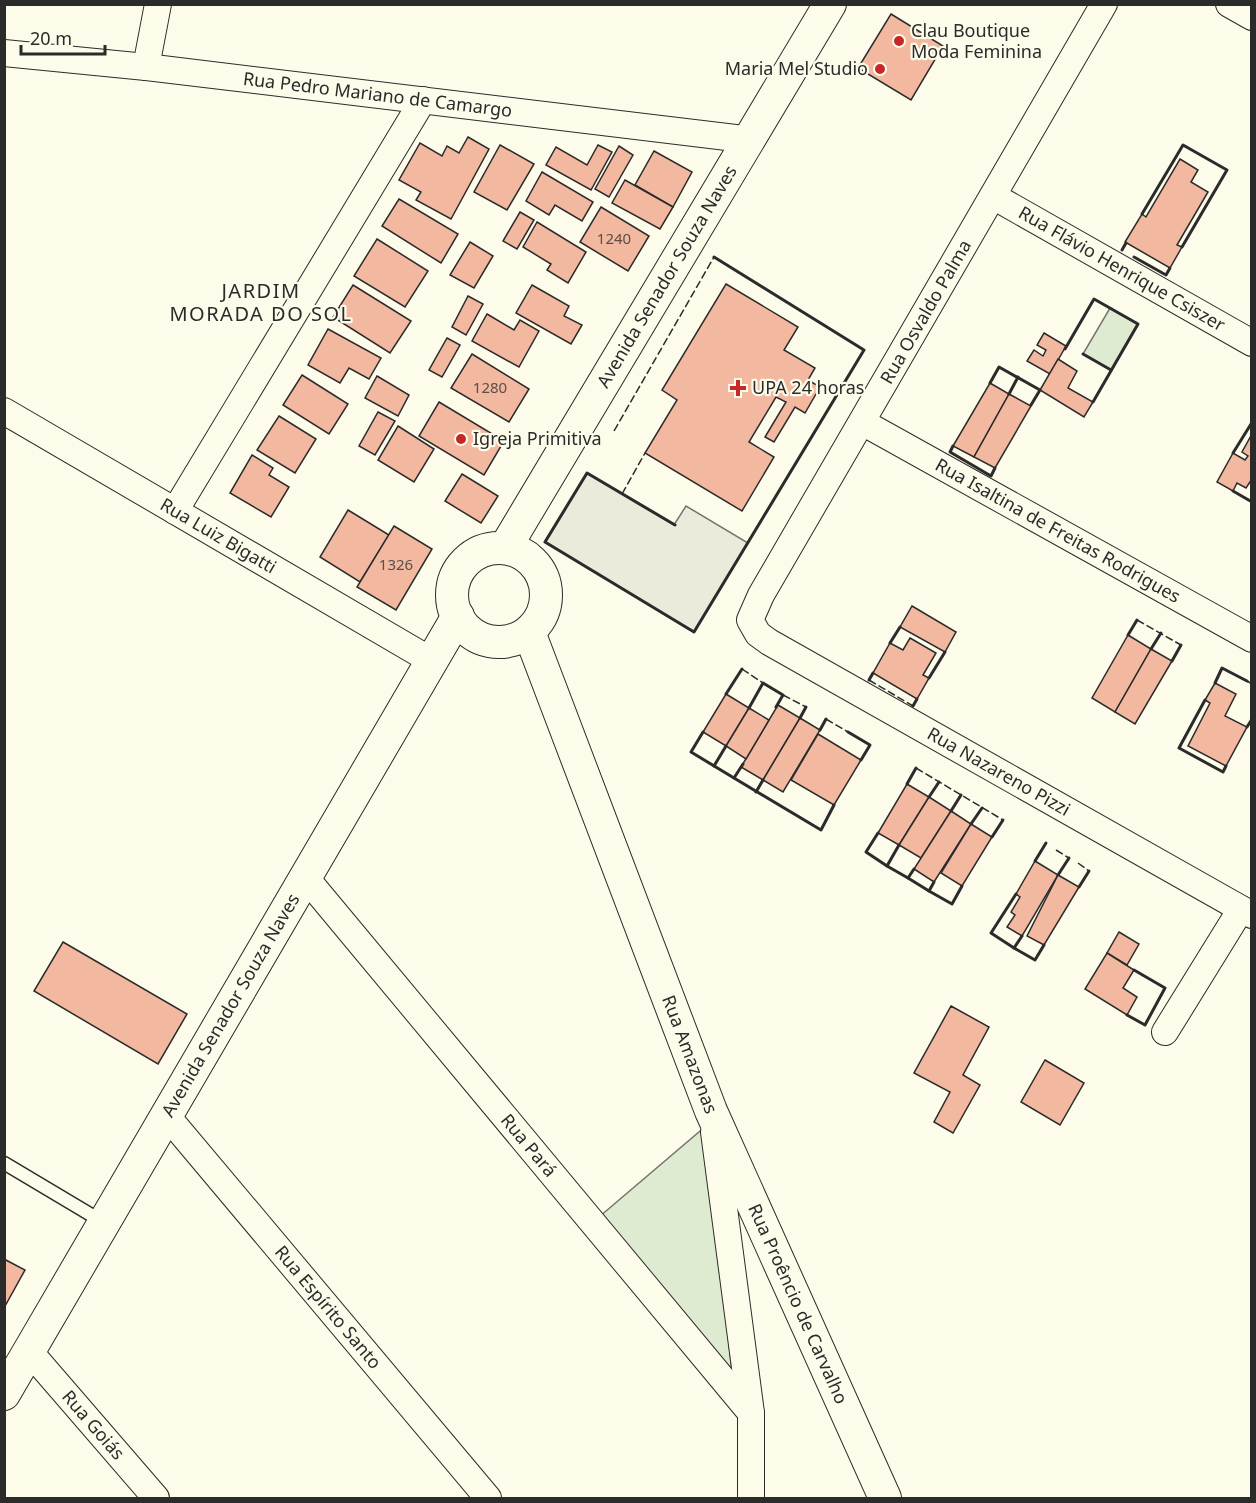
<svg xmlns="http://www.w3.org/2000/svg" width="1256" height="1503" viewBox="0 0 1256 1503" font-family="'Noto Sans',sans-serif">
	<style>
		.green { fill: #deebd1; stroke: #74746e; stroke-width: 1.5 }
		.parking { fill: #eceadb; stroke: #74746e; stroke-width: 1.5 }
		.building { fill: #f2b8a0; stroke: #2b2b2b; stroke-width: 1.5 }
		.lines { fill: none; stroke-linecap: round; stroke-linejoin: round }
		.service-casing { stroke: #2b2b2b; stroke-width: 15 }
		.minor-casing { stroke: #2b2b2b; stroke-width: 28 }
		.tertiary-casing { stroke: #2b2b2b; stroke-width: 34 }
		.service { stroke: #fdfbea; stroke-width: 12 }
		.minor { stroke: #fdfbea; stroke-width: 26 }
		.tertiary { stroke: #fdfbea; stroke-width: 32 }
		.fence { stroke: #2b2b2b; stroke-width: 1.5; stroke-dasharray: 8 3; stroke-linecap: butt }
		.wall { stroke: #2b2b2b; stroke-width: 3 }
		.poi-dot { fill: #c62828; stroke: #fdfbea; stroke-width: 2 }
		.labels { text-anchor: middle; stroke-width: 4.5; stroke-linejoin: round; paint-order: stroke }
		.number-label { font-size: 15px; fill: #5d4e48 }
		.poi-label { font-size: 18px; fill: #2b2b2b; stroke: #fdfbea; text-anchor: start }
		.street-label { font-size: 18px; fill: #2b2b2b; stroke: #fdfbea }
		.neighbourhood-label { font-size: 20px; letter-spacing: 1.5px; fill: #2b2b2b; stroke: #fdfbea }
	</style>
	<rect width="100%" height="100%" fill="#fdfbea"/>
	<g class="green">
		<polygon points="1110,308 1138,324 1111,370 1083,354"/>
		<polygon points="706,1126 732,1373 599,1217"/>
	</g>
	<polygon class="parking" points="587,473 674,525 686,506 748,543 694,632 545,542"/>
	<g class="building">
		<polygon points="891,14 943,46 911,100 858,68"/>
		<polygon points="468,137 489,149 451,219 416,200 421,192 399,180 420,143 442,156 447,146 459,153"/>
		<polygon points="500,145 534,164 507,210 474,192"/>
		<polygon points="598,145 612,152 591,190 546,165 556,147 587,165"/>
		<polygon points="619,146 633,155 609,197 595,189"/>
		<polygon points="654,151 692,172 673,207 635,185"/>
		<polygon points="1180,159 1198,170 1191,182 1208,192 1177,245 1182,247 1170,268 1125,242 1142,214 1146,217"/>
		<polygon points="542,172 593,202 582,221 555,205 549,215 526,201"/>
		<polygon points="625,180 673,207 660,229 612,203"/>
		<polygon points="399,199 458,234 441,263 382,226"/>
		<polygon points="601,207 649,236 628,271 580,242"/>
		<polygon points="520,212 534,220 517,249 503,241"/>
		<polygon points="537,222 586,252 568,283 547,270 551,264 523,247"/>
		<polygon points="377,239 428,271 405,307 354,276"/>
		<polygon points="470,242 493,256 474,288 450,275"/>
		<polygon points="726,284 798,327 784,350 815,368 808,380 820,387 805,413 795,407 774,442 765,437 786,402 776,397 749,442 774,457 742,511 645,453 677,400 662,390"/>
		<polygon points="353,285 411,321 390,353 333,317"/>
		<polygon points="532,285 569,306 564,316 582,325 571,344 516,313"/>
		<polygon points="468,296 483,304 466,335 452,327"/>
		<polygon points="487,314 514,330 520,320 539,331 519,367 472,341"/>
		<polygon points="328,329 381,358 369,379 349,368 340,383 308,365"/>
		<polygon points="1044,333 1066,346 1050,374 1027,361 1034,350 1043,356 1046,350 1037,345"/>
		<polygon points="447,338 460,345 442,377 429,370"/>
		<polygon points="472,354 529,389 509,422 451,388"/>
		<polygon points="1058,359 1077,371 1068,388 1093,402 1084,417 1040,390"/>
		<polygon points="302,375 348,404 329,434 283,405"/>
		<polygon points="377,376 409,395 398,416 365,398"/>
		<polygon points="990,383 1009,394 974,457 953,446"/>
		<polygon points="1009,394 1031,406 995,468 974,457"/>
		<polygon points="439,402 504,441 484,475 419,436"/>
		<polygon points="378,412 395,421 375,455 359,446"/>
		<polygon points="279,416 316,439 295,473 257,450"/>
		<polygon points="398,426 434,449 414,482 378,460"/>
		<polygon points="1252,434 1252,479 1246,488 1237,483 1233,491 1217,482 1233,453 1245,460 1248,456 1242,452"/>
		<polygon points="252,455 273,468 269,475 289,487 271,517 230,493"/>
		<polygon points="462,474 498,496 481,523 445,501"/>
		<polygon points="348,510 389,535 360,582 320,557"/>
		<polygon points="394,526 432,549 396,610 357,587"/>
		<polygon points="912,606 956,632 945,652 900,627"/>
		<polygon points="1128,635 1151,649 1115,712 1092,698"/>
		<polygon points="910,638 936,653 923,675 929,678 917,699 873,673 890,643 903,650"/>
		<polygon points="1151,649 1172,661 1135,724 1115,712"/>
		<polygon points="1215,683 1236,694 1225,716 1247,727 1226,766 1188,746 1210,703 1205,700"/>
		<polygon points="726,694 749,708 726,746 703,732"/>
		<polygon points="778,705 800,718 763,780 741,767"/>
		<polygon points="749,708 769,720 746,759 726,746"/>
		<polygon points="800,718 820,730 783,792 763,780"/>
		<polygon points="818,734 861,760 834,805 791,780"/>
		<polygon points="907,784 929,797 899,845 878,833"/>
		<polygon points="929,797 951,811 921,858 899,845"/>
		<polygon points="951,811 971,824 934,882 914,869"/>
		<polygon points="971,824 992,837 962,886 941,873"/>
		<polygon points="1035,861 1058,875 1022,936 1007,927 1015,915 1011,912 1020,897 1016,894"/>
		<polygon points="1058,875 1079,887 1044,945 1027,936"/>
		<polygon points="1119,932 1139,944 1127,965 1107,953"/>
		<polygon points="63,942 187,1014 158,1064 34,991"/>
		<polygon points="1107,953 1134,970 1123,988 1137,997 1127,1015 1085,989"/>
		<polygon points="951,1006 989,1027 963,1075 980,1085 953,1133 934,1122 950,1092 914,1073"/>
		<polygon points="1045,1060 1084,1083 1060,1125 1021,1102"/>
		<polygon points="4,1259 25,1270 4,1308"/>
	</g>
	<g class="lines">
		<g class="service-casing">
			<polyline id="service" points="4,1163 103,1222"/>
		</g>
		<g class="minor-casing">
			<g id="minor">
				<path id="s1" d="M1104,4L761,595L750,620L758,634L769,642L1252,915"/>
				<polyline points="1229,4 1252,17"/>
				<path id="s2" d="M4,53L146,67L752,140"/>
				<polyline points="146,67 158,4"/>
				<path id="s3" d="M993,196L1252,343"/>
				<path id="s4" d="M4,411L432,661"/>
				<path id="s5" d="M862,422L1252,639"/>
				<polyline points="175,511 423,100"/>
				<path id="s6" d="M306,878L751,1413"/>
				<polyline points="1165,1032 1241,909"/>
				<path id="s7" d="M167,1116L488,1498"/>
				<polyline points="714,1132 751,1413 751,1498"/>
				<path id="s8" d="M29,1351L156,1498"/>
			</g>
		</g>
		<g class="tertiary-casing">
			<g id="tertiary">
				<path id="s9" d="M505,548L830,4"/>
				<circle cx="499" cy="595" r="47"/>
				<path id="s10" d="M529,632L711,1111L885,1498"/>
				<path id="s11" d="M4,1394L458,616"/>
			</g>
		</g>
		<use href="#service" class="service"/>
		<use href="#minor" class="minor"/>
		<use href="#tertiary" class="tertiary"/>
		<g class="fence">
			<polyline points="614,431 714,257"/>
			<polyline points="622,494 645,453"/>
			<polyline points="1137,620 1181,645"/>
			<polyline points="742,669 763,683"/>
			<polyline points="869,680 913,706"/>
			<polyline points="1247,681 1252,684"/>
			<polyline points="783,695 806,707"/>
			<polyline points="826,719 848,732"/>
			<polyline points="916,768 1003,820"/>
			<polyline points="1056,850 1069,858"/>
			<polyline points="1078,863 1089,871"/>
		</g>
		<g class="wall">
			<polyline points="1142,214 1183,145 1227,170 1182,247"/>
			<polyline points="1122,250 1126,243"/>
			<polyline points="1134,257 1166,275 1170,268"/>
			<polyline points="1065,349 1094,299 1138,324 1093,402"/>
			<polyline points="1083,354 1111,370"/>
			<polyline points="990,383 999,367 1040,390 1031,405"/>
			<polyline points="1009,394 1018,377"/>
			<polyline points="953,446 950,452 991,476 995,468"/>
			<polyline points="1233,453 1251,424"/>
			<polyline points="1233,491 1252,502"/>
			<polyline points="675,525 587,473 545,542 694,632 864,350 714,257"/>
			<polyline points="1128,635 1137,620"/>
			<polyline points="890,643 900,627"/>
			<polyline points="1151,649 1161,633"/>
			<polyline points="1172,661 1181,645"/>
			<polyline points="929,678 945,652"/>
			<polyline points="869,680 873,673"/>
			<polyline points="1215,683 1222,668 1247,681"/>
			<polyline points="726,694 742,669"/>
			<polyline points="1205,700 1179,748 1223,772 1226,766"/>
			<polyline points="913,706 917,699"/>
			<polyline points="749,708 763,683 783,695 776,707"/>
			<polyline points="800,718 806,707"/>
			<polyline points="1247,727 1252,719"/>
			<polyline points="820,730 826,719"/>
			<polyline points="703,732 691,752 734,778 743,764"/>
			<polyline points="848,732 870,745 861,760"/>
			<polyline points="714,766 726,746"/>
			<polyline points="734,778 821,830 834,805"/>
			<polyline points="907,784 916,768"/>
			<polyline points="756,792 763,780"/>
			<polyline points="929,797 939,782"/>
			<polyline points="951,811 961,795"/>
			<polyline points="971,824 982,808"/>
			<polyline points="878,833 866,852 887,866 899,845"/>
			<polyline points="992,837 1003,820"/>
			<polyline points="1035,861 1046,843"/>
			<polyline points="887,866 908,878 914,869"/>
			<polyline points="1058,875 1069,858"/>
			<polyline points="908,878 929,891 934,882"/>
			<polyline points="1079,887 1089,871"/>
			<polyline points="929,891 952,904 962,886"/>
			<polyline points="1016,894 991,933 1014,948 1022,936"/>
			<polyline points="1014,948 1035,960 1044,945"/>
			<polyline points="1127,1015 1145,1025 1165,988 1134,970"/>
		</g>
	</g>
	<g class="poi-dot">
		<circle cx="899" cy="41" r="6"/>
		<circle cx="880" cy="69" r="6"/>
		<path d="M735 379h6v6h6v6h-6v6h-6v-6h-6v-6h6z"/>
		<circle cx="461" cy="439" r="6"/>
	</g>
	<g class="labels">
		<g class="number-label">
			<text x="614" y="244">1240</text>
			<text x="490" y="393">1280</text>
			<text x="396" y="570">1326</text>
		</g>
		<g class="poi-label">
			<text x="911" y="37">Clau Boutique<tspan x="911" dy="21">Moda Feminina</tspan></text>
			<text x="868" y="75" text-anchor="end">Maria Mel Studio</text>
			<text x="752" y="394">UPA 24 horas</text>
			<text x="473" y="445">Igreja Primitiva</text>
		</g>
		<g class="street-label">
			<text dy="6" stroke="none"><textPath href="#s2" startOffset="376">Rua Pedro Mariano de Camargo</textPath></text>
			<text dy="6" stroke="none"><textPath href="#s3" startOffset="148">Rua Flávio Henrique Csiszer</textPath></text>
			<text dy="6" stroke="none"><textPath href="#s9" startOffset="316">Avenida Senador Souza Naves</textPath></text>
			<text transform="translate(926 312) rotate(-60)" y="6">Rua Osvaldo Palma</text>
			<text dy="6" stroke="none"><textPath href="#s5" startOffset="224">Rua Isaltina de Freitas Rodrigues</textPath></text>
			<text dy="6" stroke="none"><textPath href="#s4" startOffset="248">Rua Luiz Bigatti</textPath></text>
			<text dy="6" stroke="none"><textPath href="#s1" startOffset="1004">Rua Nazareno Pizzi</textPath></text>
			<text dy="6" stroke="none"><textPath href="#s11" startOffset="450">Avenida Senador Souza Naves</textPath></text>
			<text dy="6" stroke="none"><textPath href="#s10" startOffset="452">Rua Amazonas</textPath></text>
			<text dy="6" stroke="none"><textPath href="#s6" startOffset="348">Rua Pará</textPath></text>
			<text dy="6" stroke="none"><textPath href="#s10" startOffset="724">Rua Proêncio de Carvalho</textPath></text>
			<text dy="6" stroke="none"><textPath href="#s7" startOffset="250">Rua Espírito Santo</textPath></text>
			<text dy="6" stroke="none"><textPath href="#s8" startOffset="98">Rua Goiás</textPath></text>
		</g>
		<g class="neighbourhood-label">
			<text x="261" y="298">JARDIM<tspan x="261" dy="23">MORADA DO SOL</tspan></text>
		</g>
	</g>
	<rect width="1256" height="1503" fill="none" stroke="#2b2b2b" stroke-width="12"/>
	<path d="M21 45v9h84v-9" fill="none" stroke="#2b2b2b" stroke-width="3"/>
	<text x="30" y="45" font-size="18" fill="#2b2b2b" stroke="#fdfbea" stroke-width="4.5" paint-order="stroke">20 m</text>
</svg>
